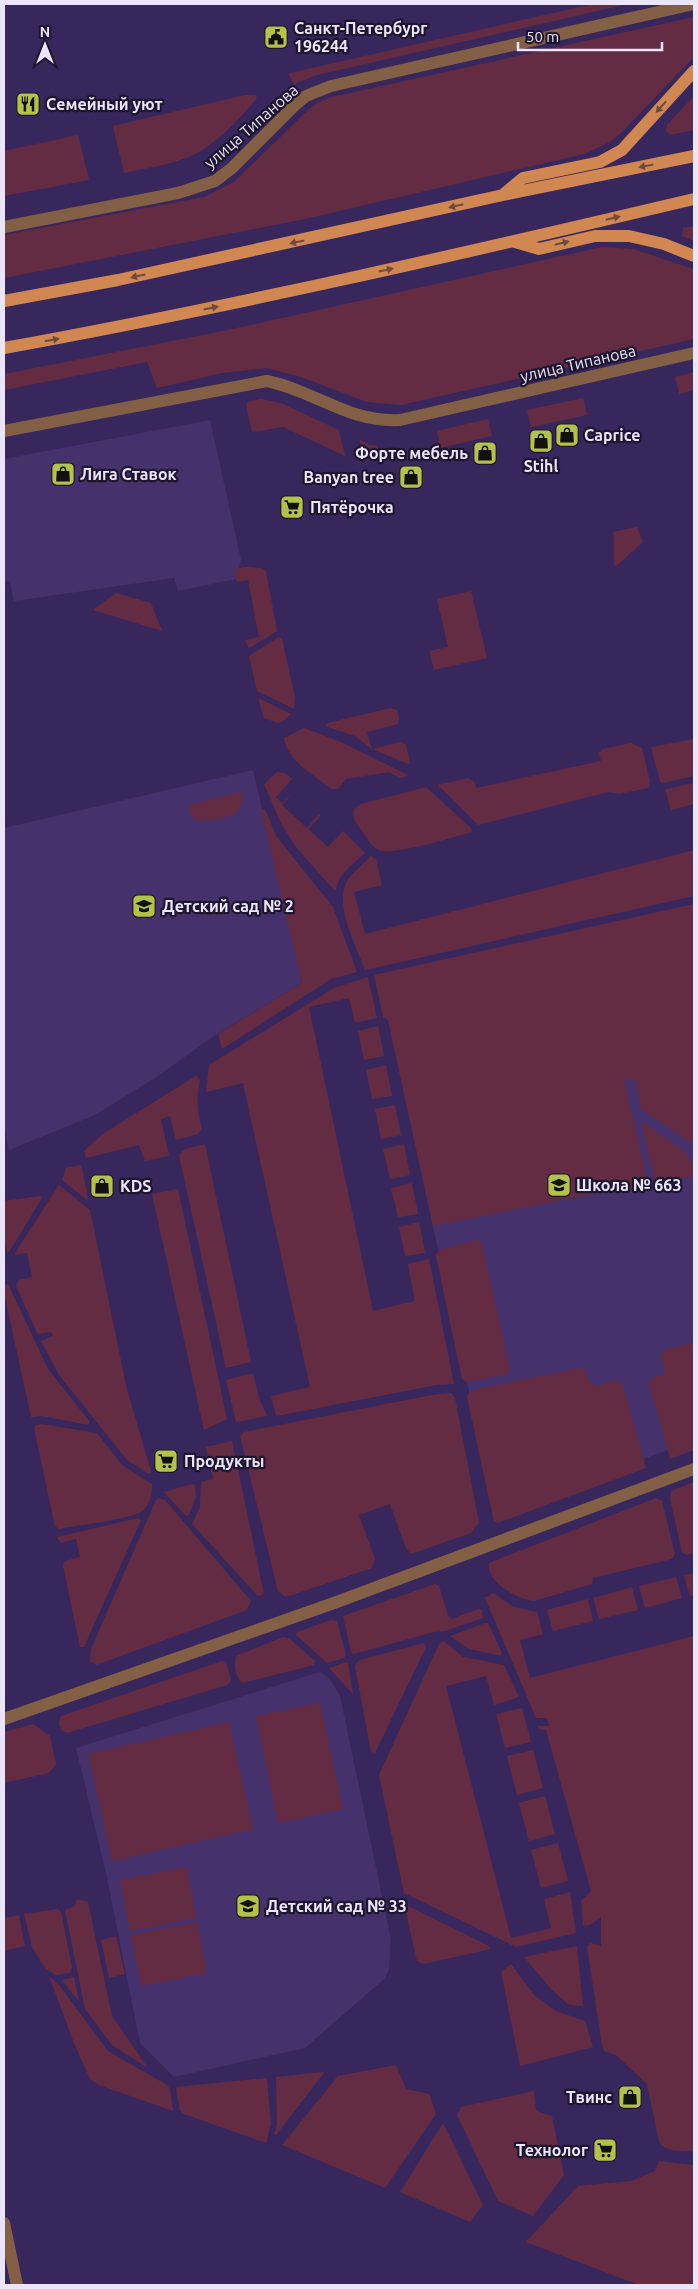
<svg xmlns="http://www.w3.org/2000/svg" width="698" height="2289" viewBox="0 0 698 2289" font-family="Ubuntu,sans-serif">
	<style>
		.built { fill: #45316c }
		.green { fill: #642c43 }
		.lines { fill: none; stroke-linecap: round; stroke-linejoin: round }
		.minor { stroke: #835f46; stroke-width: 12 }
		.major { stroke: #d18752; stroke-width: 12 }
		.oneway { fill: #6e493e }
		.labels { text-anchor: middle; stroke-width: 4.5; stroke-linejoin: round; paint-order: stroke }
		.poi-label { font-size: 16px; font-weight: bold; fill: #eae5fa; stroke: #1d162e; text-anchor: start }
		.street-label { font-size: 16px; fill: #eae5fa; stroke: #1d162e }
	</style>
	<rect width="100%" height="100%" fill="#38275c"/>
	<g class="built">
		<polygon points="210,420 241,560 236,579 178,591 174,578 14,601 10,581 4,582 4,459"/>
		<polygon points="253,770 302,983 214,1036 155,1078 95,1115 9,1150 4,1126 4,828"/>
		<polygon points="694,928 694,1440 494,1516 468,1386 382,993"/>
		<polygon points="320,1672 330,1679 340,1696 391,1939 389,1970 384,1979 305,2048 174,2077 140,2043 106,1873 76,1748"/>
	</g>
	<g class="green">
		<polygon points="593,4 628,4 317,75 294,84 289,75 290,73"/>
		<polygon points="694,17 694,57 620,134 608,143 584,154 305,219 4,278 4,235 204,197 234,182 306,112 317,103 332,97"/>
		<path d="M245,95H255L257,98C239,119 217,144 191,156C171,165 146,168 124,173L113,126Z"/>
		<polygon points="694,96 694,130 670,135 666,131 667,125"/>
		<polygon points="78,135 89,180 4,196 4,151"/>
		<polygon points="694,226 694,241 682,236 683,228"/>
		<polygon points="602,247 633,249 694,269 694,339 401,405 367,402 301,377 267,368 222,373 157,388 147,362 4,390 4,374 223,331"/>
		<polygon points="694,372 694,390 679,394 675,377"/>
		<polygon points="583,398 587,415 531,427 527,410"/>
		<polygon points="261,399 281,403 339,430 345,456 283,427 252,432 246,404 248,402"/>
		<polygon points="488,419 492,436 440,448 437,431"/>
		<polygon points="359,439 369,445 376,445 385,456 380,457 378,451 373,452 374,458 363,461"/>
		<path d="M637,527L643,542L615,567C612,554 615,545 613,532Z"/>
		<polygon points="247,567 262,568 266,571 277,631 249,648 245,640 259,637 248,580 237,582 234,569"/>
		<polygon points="471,591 487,658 434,670 429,651 448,647 437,599"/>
		<polygon points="116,593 151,603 162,631 93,610"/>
		<polygon points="279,637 282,639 295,697 294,709 257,691 249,656"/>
		<polygon points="258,698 291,714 283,721 278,723 264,718"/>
		<polygon points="390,708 397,710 399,718 398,724 367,732 372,749 401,742 406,745 410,763 408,764 372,749 355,736 325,726 328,723"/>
		<path d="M304,728L341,742L408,775L401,778L389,772L346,779L338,789H332C314,775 288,762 284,738Z"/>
		<polygon points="694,739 694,776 663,783 660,781 651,747"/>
		<polygon points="631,743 642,748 650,781 648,788 619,794 609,792 478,825 438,785 468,778 474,781 476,788 601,761 599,753 603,749"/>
		<path d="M277,772L285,773L292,779L276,797L282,803L293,792L282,805L307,828L319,814L321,816L308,829L328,847L343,831L365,853C353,864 338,874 336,890H334L295,846L280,821L264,784Z"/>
		<polygon points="694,783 694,804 671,810 665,789"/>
		<path d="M426,787L471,828L472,832C454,837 394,856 378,850C372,847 367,838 363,832C357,824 352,819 354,809L361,804Z"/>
		<path d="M240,792H243L242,803L236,813C224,818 186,831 189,806L193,804Z"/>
		<polygon points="265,809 276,836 333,907 357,972 331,979 222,1049 218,1034 302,983 261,810"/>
		<path d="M694,850V896L365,970C356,945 334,906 347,881C352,872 364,864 371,856L376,859L382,885L354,892L365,934Z"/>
		<polygon points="694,904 694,1145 641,1109 635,1078 624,1080 648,1183 433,1226 388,1020 383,1017 374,975"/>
		<polygon points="368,977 377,1018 355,1023 349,998 309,1007 373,1311 415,1301 408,1264 429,1259 454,1384 437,1385 276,1416 271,1396 310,1387 243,1083 206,1092 209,1065 334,988"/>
		<polygon points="378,1026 384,1056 364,1060 358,1031"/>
		<polygon points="386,1065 392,1096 372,1099 366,1070"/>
		<path d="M196,1076L200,1080C196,1098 197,1111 202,1129L198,1134L176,1140L170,1116L161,1119L169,1156L145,1161L139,1145L86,1158L84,1151L104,1133Z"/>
		<polygon points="395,1105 401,1135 381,1139 375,1109"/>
		<polygon points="641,1121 685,1152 694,1166 694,1178 688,1177 655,1182"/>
		<polygon points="205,1144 251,1362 226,1368 179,1155 185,1149"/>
		<polygon points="404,1144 410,1175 390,1179 383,1149"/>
		<polygon points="80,1165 82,1167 88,1201 62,1180 66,1168"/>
		<polygon points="412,1183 418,1214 398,1217 391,1188"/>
		<polygon points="59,1185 90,1210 127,1390 151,1471 149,1474 127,1460 59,1375 41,1341 53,1336 52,1333 50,1332 40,1334 37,1333 16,1286 19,1280 32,1277 27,1253 15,1255 15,1253"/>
		<polygon points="178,1189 227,1419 204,1430 152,1194"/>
		<polygon points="40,1196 42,1198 9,1252 7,1252 4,1238 4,1201"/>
		<polygon points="419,1222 425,1253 405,1256 399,1227"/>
		<polygon points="475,1240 482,1242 510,1370 507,1374 467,1382 462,1379 436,1256 438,1251"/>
		<polygon points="8,1284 48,1369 90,1422 88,1425 42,1416 31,1417 4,1293 4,1285"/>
		<polygon points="694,1343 694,1450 670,1459 649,1383 652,1378 663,1375 665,1371 660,1357 665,1349"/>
		<polygon points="580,1368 586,1371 589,1382 596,1387 615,1380 622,1382 646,1468 498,1523 494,1522 467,1397 469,1393 477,1389"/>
		<polygon points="253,1373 259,1398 267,1416 236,1422 226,1380"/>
		<polygon points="451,1393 455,1398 479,1523 471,1533 411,1554 406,1548 390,1504 359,1515 375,1559 372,1568 286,1597 278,1591 240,1436 244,1432 432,1395"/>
		<path d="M42,1424L97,1433L122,1465L152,1484C153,1493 149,1507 141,1512C126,1520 78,1525 59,1529L55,1526L34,1428L36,1425Z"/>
		<polygon points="232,1441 264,1594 258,1596 192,1524 200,1507 201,1482 213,1479 206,1447"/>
		<polygon points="694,1482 694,1553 686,1555 682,1552 670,1499 671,1491"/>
		<polygon points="192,1484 195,1485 196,1497 189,1515 186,1516 164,1492"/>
		<polygon points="159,1498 165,1500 251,1601 247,1610 96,1665 90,1661 91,1649 156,1500"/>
		<path d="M656,1498L662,1501L675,1554L672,1559L593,1578L592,1584L534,1601C518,1600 485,1581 489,1563Z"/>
		<polygon points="138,1518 141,1520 84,1647 80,1647 63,1565 65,1561 80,1557 76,1539 61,1543 57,1537"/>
		<polygon points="694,1573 694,1595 690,1596 684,1575"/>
		<polygon points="676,1577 682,1598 645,1608 639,1586"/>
		<polygon points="435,1584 439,1586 448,1616 451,1619 479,1609 482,1610 483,1618 445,1631 434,1632 354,1654 351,1652 343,1616"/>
		<polygon points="632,1587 638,1610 599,1619 593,1598"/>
		<path d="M493,1593L514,1607L537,1612L543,1634L520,1640L530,1678L694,1636V2152C683,2151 665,2152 659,2142L647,2084L616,2055L604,2051L602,2045L587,1947L591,1943L601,1946V1917L590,1925L583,1926L581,1901L591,1891L546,1730L539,1729L537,1726H549L547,1718H536L485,1598Z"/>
		<polygon points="588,1599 593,1621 553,1631 547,1610"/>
		<polygon points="331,1620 337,1621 346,1655 344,1658 327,1663 296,1635 297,1632"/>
		<polygon points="485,1623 488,1623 502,1653 501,1656 469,1649 450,1636"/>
		<path d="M283,1637L290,1639L315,1661L314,1665L242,1683C235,1676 234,1665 236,1656Z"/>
		<polygon points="444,1641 463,1657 504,1665 519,1697 494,1705 486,1676 446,1686 511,1938 551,1928 544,1899 570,1892 576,1933 516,1947 404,1893 379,1775 439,1644"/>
		<polygon points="424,1643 426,1647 375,1753 371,1752 355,1666 359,1660"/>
		<polygon points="222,1661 227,1665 231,1681 227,1685 67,1733 61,1730 59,1723 61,1716"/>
		<polygon points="346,1662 348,1663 353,1694 329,1668"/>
		<polygon points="320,1703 343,1809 278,1823 256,1716"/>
		<polygon points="522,1708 531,1742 505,1748 496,1714"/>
		<polygon points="229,1722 253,1829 112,1861 88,1754"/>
		<polygon points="33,1724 50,1736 56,1764 49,1773 4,1783 4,1732"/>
		<polygon points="533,1750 543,1788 517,1795 507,1756"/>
		<polygon points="545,1796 555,1834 529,1841 519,1803"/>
		<polygon points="558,1843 568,1881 541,1888 531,1850"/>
		<polygon points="187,1867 196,1918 130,1931 120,1880"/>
		<polygon points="77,1899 88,1902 112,2016 148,2068 112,2045 85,2009 65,1910 75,1906"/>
		<polygon points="404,1904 489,1946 491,1949 423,1964 417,1961"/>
		<polygon points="58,1909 61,1912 72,1968 70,1973 56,1975 45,1968 32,1947 24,1914"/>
		<polygon points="19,1915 25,1946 4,1951 4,1918"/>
		<polygon points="197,1922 207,1973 141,1986 131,1935"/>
		<polygon points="116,1936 125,1974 109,1978 101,1940"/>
		<polygon points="577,1946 583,2006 569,2005 551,1989 524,1957"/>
		<polygon points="511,1964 535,1996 556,2011 585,2021 593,2047 520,2066 501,1972"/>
		<polygon points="49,1976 59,1985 108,2051 167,2085 170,2089 173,2111 99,2085 90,2079 74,2043"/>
		<polygon points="74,1977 79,2002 62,1980"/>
		<polygon points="396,2065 406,2089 429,2094 436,2114 385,2188 282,2145 338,2076"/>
		<polygon points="323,2072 324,2073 276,2135 274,2134 277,2125 276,2077"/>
		<polygon points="267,2078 271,2124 266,2143 184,2114 180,2110 176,2087"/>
		<polygon points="534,2091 536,2111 552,2116 564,2175 533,2216 498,2201 457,2115 461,2107"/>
		<polygon points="443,2123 483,2205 470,2222 400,2192"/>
		<polygon points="659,2161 694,2165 694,2285 639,2285 526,2242 578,2186 631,2181 655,2171"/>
	</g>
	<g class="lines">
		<g class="minor">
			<polyline points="4,227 178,193 215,181 232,168 294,106 306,96 331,86 694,4"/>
			<path d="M4,431L267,381C316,391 348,423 400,420L694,353"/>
			<polyline points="4,1719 334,1603 694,1469"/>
			<polyline points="4,2223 17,2285"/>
		</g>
		<g class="major">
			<polyline points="505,193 523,178 600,162 622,150 694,71"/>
			<polyline points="515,242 539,249 595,236 629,236 664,244 694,256"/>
			<polyline points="4,301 118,280 503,195 694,156"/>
			<path d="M4,348C236,306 465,253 694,199"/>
		</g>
	</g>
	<defs><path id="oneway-solid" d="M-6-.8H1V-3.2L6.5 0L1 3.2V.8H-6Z" transform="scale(1.25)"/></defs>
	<g class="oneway">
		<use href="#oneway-solid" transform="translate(661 107) rotate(132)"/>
		<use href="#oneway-solid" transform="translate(646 166) rotate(169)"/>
		<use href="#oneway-solid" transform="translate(456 206) rotate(167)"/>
		<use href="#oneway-solid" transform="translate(613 218) rotate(-13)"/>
		<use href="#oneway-solid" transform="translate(297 242) rotate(168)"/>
		<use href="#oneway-solid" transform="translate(562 243) rotate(-13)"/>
		<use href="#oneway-solid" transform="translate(386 270) rotate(-12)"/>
		<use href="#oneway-solid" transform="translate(138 276) rotate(168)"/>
		<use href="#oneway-solid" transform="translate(211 308) rotate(-12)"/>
		<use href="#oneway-solid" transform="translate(52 340) rotate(-10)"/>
	</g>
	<defs>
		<g id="civic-square" transform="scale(1.25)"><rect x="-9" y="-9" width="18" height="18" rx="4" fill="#b4c24a" stroke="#1d162e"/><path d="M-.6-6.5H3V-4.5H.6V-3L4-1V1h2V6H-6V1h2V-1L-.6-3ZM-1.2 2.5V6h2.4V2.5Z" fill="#111"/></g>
		<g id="restaurant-square" transform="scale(1.25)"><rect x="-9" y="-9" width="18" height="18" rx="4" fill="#b4c24a" stroke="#1d162e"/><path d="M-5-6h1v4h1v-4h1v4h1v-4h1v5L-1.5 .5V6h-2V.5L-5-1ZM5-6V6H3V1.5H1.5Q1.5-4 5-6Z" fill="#111"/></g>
		<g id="shop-square" transform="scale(1.25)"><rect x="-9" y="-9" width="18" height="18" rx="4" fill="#b4c24a" stroke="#1d162e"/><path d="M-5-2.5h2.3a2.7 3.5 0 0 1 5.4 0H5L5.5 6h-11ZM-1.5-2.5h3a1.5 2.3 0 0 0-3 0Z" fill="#111"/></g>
		<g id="supermarket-square" transform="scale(1.25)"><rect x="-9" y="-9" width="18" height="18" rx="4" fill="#b4c24a" stroke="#1d162e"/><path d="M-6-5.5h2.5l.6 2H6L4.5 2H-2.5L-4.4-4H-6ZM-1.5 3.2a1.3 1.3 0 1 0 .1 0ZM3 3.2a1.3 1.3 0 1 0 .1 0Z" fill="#111"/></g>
		<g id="school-square" transform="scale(1.25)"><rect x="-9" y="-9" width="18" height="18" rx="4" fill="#b4c24a" stroke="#1d162e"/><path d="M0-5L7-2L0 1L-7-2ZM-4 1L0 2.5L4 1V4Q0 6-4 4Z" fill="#111"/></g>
	</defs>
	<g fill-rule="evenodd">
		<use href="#civic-square" x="276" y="37"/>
		<use href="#restaurant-square" x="28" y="104"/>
		<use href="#shop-square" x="567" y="435"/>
		<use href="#shop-square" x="541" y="441"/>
		<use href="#shop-square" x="485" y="453"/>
		<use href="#shop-square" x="63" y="474"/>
		<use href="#shop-square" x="411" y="477"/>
		<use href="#supermarket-square" x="292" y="507"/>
		<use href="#school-square" x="144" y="906"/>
		<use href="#school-square" x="559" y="1185"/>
		<use href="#shop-square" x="102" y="1186"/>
		<use href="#supermarket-square" x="166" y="1461"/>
		<use href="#school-square" x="248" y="1906"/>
		<use href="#shop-square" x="630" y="2097"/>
		<use href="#supermarket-square" x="605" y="2150"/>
	</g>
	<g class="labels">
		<g class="poi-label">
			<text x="294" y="34">Санкт-Петербург<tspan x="294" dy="18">196244</tspan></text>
			<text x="46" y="110">Семейный уют</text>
			<text x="584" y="441">Caprice</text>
			<text x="468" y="459" text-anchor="end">Форте мебель</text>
			<text x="541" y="472" text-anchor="middle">Stihl</text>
			<text x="80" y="480">Лига Ставок</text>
			<text x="394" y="483" text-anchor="end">Banyan tree</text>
			<text x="310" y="513">Пятёрочка</text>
			<text x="162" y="912">Детский сад № 2</text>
			<text x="576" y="1191">Школа № 663</text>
			<text x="120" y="1192">KDS</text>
			<text x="184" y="1467">Продукты</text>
			<text x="266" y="1912">Детский сад № 33</text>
			<text x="612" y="2103" text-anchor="end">Твинс</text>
			<text x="588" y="2156" text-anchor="end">Технолог</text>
		</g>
		<g class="street-label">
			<text transform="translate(251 126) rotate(-41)" y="6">улица Типанова</text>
			<text transform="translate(578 363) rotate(-13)" y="6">улица Типанова</text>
		</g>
	</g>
	<rect width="698" height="2289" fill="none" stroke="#eae5fa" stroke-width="10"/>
	<g transform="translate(45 45)" stroke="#1d162e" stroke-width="4" paint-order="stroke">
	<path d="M0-4L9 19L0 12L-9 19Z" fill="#eae5fa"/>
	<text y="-8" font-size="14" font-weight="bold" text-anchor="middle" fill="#eae5fa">N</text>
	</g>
	<path d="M518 42v8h144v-8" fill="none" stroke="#eae5fa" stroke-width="2.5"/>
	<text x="526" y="42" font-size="15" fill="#eae5fa" stroke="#1d162e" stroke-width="4" paint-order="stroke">50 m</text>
</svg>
